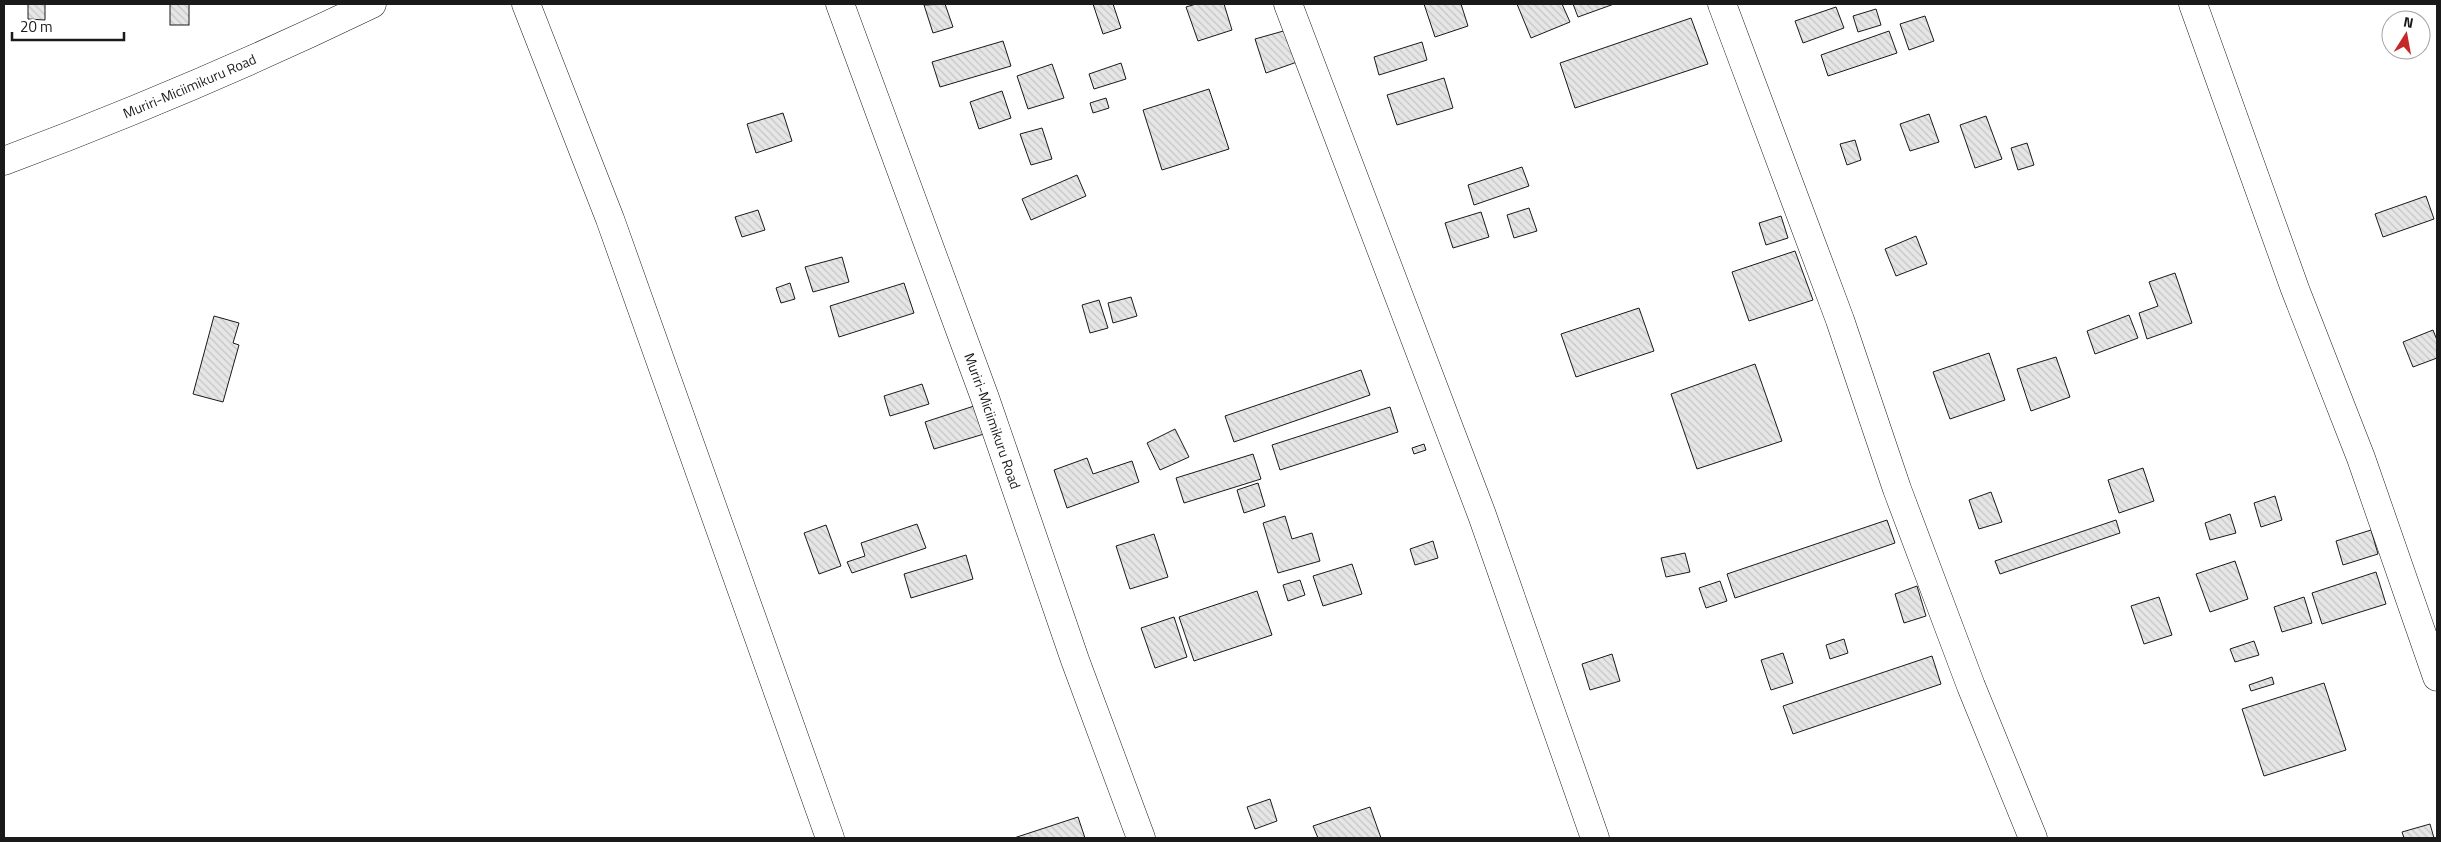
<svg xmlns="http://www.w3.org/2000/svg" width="2441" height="842" viewBox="0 0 2441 842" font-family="'Titillium Web',sans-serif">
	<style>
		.building { fill: url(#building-back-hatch); stroke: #1a1a1a }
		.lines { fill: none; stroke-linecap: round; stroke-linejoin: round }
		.minor-casing { stroke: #1a1a1a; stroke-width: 29 }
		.minor { stroke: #fff; stroke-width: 28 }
		.labels { text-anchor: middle; stroke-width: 4; stroke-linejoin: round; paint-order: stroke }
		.street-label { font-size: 14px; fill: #1a1a1a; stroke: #fff }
	</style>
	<defs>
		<pattern id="building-back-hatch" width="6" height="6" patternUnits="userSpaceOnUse" patternTransform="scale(1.25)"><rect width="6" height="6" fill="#e6e6e6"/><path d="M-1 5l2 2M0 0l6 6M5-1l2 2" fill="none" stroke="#c5c5c5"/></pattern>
	</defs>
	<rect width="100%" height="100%" fill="#fff"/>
	<g class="building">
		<polygon points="28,4 45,4 45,20 28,19"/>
		<rect x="170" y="4" width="19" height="21"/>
		<polygon points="945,4 953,27 933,33 924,5"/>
		<polygon points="1093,4 1113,4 1121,28 1103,34"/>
		<polygon points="1196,4 1224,4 1232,30 1198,41 1186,7"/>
		<polygon points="1424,4 1461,4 1468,26 1435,37"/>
		<polygon points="1517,4 1562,4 1570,22 1531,38"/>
		<polygon points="1573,4 1614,4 1578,17"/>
		<polygon points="1836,7 1844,28 1803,43 1795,21"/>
		<polygon points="1876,9 1881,25 1858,32 1853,16"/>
		<polygon points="1925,16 1934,41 1909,50 1900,24"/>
		<polygon points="1691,18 1708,64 1575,108 1560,63"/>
		<polygon points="1287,30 1297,62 1266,73 1255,39"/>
		<polygon points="1889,31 1897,53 1828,76 1821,55"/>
		<polygon points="1003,41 1011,66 940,87 932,62"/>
		<polygon points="1422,42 1427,60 1379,75 1374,57"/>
		<polygon points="1121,63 1126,79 1094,89 1089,74"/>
		<polygon points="1052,64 1064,98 1028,109 1017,76"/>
		<polygon points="1444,78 1453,108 1397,125 1387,95"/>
		<polygon points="1209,89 1229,149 1162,170 1143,110"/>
		<polygon points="1002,91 1011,118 979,129 970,102"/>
		<polygon points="1106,98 1109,108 1093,113 1090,103"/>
		<polygon points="783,113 792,141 756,153 747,124"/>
		<polygon points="1929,114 1939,142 1910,151 1900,124"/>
		<polygon points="1986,116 2002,159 1975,168 1960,125"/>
		<polygon points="1042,128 1052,159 1031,165 1020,134"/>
		<polygon points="1855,140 1861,160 1847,165 1840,144"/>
		<polygon points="2027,143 2034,165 2018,170 2011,148"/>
		<polygon points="1522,167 1529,186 1474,205 1468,185"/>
		<polygon points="1077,175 1086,196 1031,220 1022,199"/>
		<polygon points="2426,196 2434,219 2383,237 2375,214"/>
		<polygon points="1529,208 1537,231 1514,238 1507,215"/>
		<polygon points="758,210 765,230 742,237 735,217"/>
		<polygon points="1481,212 1489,237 1453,248 1445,223"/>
		<polygon points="1781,216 1788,238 1766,245 1759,223"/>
		<polygon points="1916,236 1927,264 1896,276 1885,249"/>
		<polygon points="1795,251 1813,300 1749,321 1732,272"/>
		<polygon points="842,257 849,282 813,292 805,267"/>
		<polygon points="2175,273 2192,323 2147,339 2139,313 2158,306 2149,282"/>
		<polygon points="790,283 795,299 781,303 776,288"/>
		<polygon points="904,283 914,313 839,337 830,306"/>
		<polygon points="1131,297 1137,316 1113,323 1108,303"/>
		<polygon points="1099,300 1108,328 1090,333 1082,305"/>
		<polygon points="1639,308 1654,351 1576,377 1561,334"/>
		<polygon points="2129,315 2138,338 2095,354 2087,331"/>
		<polygon points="214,316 239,323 233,343 239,345 223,402 193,394"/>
		<polygon points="2433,330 2437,340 2437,358 2413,367 2403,342"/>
		<polygon points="1989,353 2005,400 1950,419 1933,372"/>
		<polygon points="2056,357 2070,397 2031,411 2017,369"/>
		<polygon points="1755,364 1782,441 1697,469 1671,394"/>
		<polygon points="1361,370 1370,395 1234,442 1225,416"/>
		<polygon points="922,384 929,404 890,416 884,396"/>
		<polygon points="974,406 984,434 934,449 925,422"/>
		<polygon points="1390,407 1398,432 1280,470 1272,445"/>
		<polygon points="1175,429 1189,457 1160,470 1147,443"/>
		<polygon points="1424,444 1426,450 1414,454 1412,448"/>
		<polygon points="1253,454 1261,479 1184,503 1176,478"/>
		<polygon points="1087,458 1093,474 1132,461 1139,482 1067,508 1054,470"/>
		<polygon points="2143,468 2154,501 2119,513 2108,480"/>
		<polygon points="1258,483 1265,506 1244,513 1237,490"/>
		<polygon points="1991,492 2002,522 1979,529 1969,500"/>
		<polygon points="2275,496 2282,520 2261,527 2254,503"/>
		<polygon points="2230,514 2236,533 2210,540 2205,523"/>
		<polygon points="1285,516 1292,539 1312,533 1320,561 1278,573 1263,523"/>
		<polygon points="1887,520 1895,543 1735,598 1727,574"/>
		<polygon points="2116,520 2120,533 2000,574 1995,561"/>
		<polygon points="917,524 926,548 852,573 847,562 865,556 861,543"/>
		<polygon points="826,525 841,566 819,574 804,533"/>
		<polygon points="2371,530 2378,554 2343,565 2336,541"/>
		<polygon points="1154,534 1168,577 1130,589 1116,546"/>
		<polygon points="1433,541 1438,558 1415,565 1410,549"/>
		<polygon points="1685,553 1690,572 1666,577 1661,558"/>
		<polygon points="966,555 973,579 911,598 904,574"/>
		<polygon points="2235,561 2248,599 2210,612 2196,574"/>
		<polygon points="1352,564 1362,594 1323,606 1313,576"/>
		<polygon points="2376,572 2386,604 2322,624 2312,593"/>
		<polygon points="1300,580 1305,595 1288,601 1283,585"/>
		<polygon points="1720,581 1727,601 1706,608 1699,588"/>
		<polygon points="1917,586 1926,616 1904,623 1895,594"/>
		<polygon points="1257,591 1272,635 1194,661 1179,617"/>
		<polygon points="2159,597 2172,635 2144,644 2131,606"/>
		<polygon points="2304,597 2312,623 2282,632 2274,607"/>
		<polygon points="1174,617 1187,657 1155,668 1141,628"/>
		<polygon points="1844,639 1848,653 1830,659 1826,645"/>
		<polygon points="2254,641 2259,655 2235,662 2230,649"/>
		<polygon points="1783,653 1793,683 1771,690 1761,660"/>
		<polygon points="1612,654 1620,681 1590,690 1582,664"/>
		<polygon points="1932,656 1941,684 1793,734 1783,706"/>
		<polygon points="2272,677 2274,684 2251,691 2249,685"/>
		<polygon points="2324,683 2346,750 2264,776 2242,709"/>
		<polygon points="1270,799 1277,821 1255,829 1247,807"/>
		<polygon points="1370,807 1381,838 1318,838 1313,826"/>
		<polygon points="1078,817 1085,838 1014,838"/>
		<polygon points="2430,824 2434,838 2404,838 2402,832"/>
	</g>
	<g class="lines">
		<g class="minor-casing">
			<g id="minor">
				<polyline points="526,4 610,219 830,838"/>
				<path id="s1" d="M840,4L985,398L1075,660L1141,838"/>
				<polyline points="1288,4 1482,515 1595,838"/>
				<polyline points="1722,4 1840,320 1897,489 1971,686 2033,838"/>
				<polyline points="2193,4 2295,289 2361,458 2437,677"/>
				<path id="s2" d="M4,161C129,114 252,62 372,4"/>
			</g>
		</g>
		<use href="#minor" class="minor"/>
	</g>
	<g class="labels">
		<g class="street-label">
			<text dy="5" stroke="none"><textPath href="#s2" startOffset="200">Muriri-Miciimikuru Road</textPath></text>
			<text dy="5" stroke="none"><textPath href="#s1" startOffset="444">Muriri-Miciimikuru Road</textPath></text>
		</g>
	</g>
	<rect width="2441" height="842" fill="none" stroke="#1a1a1a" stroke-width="10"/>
	<g transform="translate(2406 35) rotate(11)"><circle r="24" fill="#ffffff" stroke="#a3a3a3"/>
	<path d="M0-4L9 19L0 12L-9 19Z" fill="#c62828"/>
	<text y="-8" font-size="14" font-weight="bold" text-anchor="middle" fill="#1a1a1a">N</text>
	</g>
	<path d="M12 32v8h112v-8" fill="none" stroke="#1a1a1a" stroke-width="2.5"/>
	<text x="20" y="32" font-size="15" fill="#1a1a1a" stroke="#ffffff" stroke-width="4" paint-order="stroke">20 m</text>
</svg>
